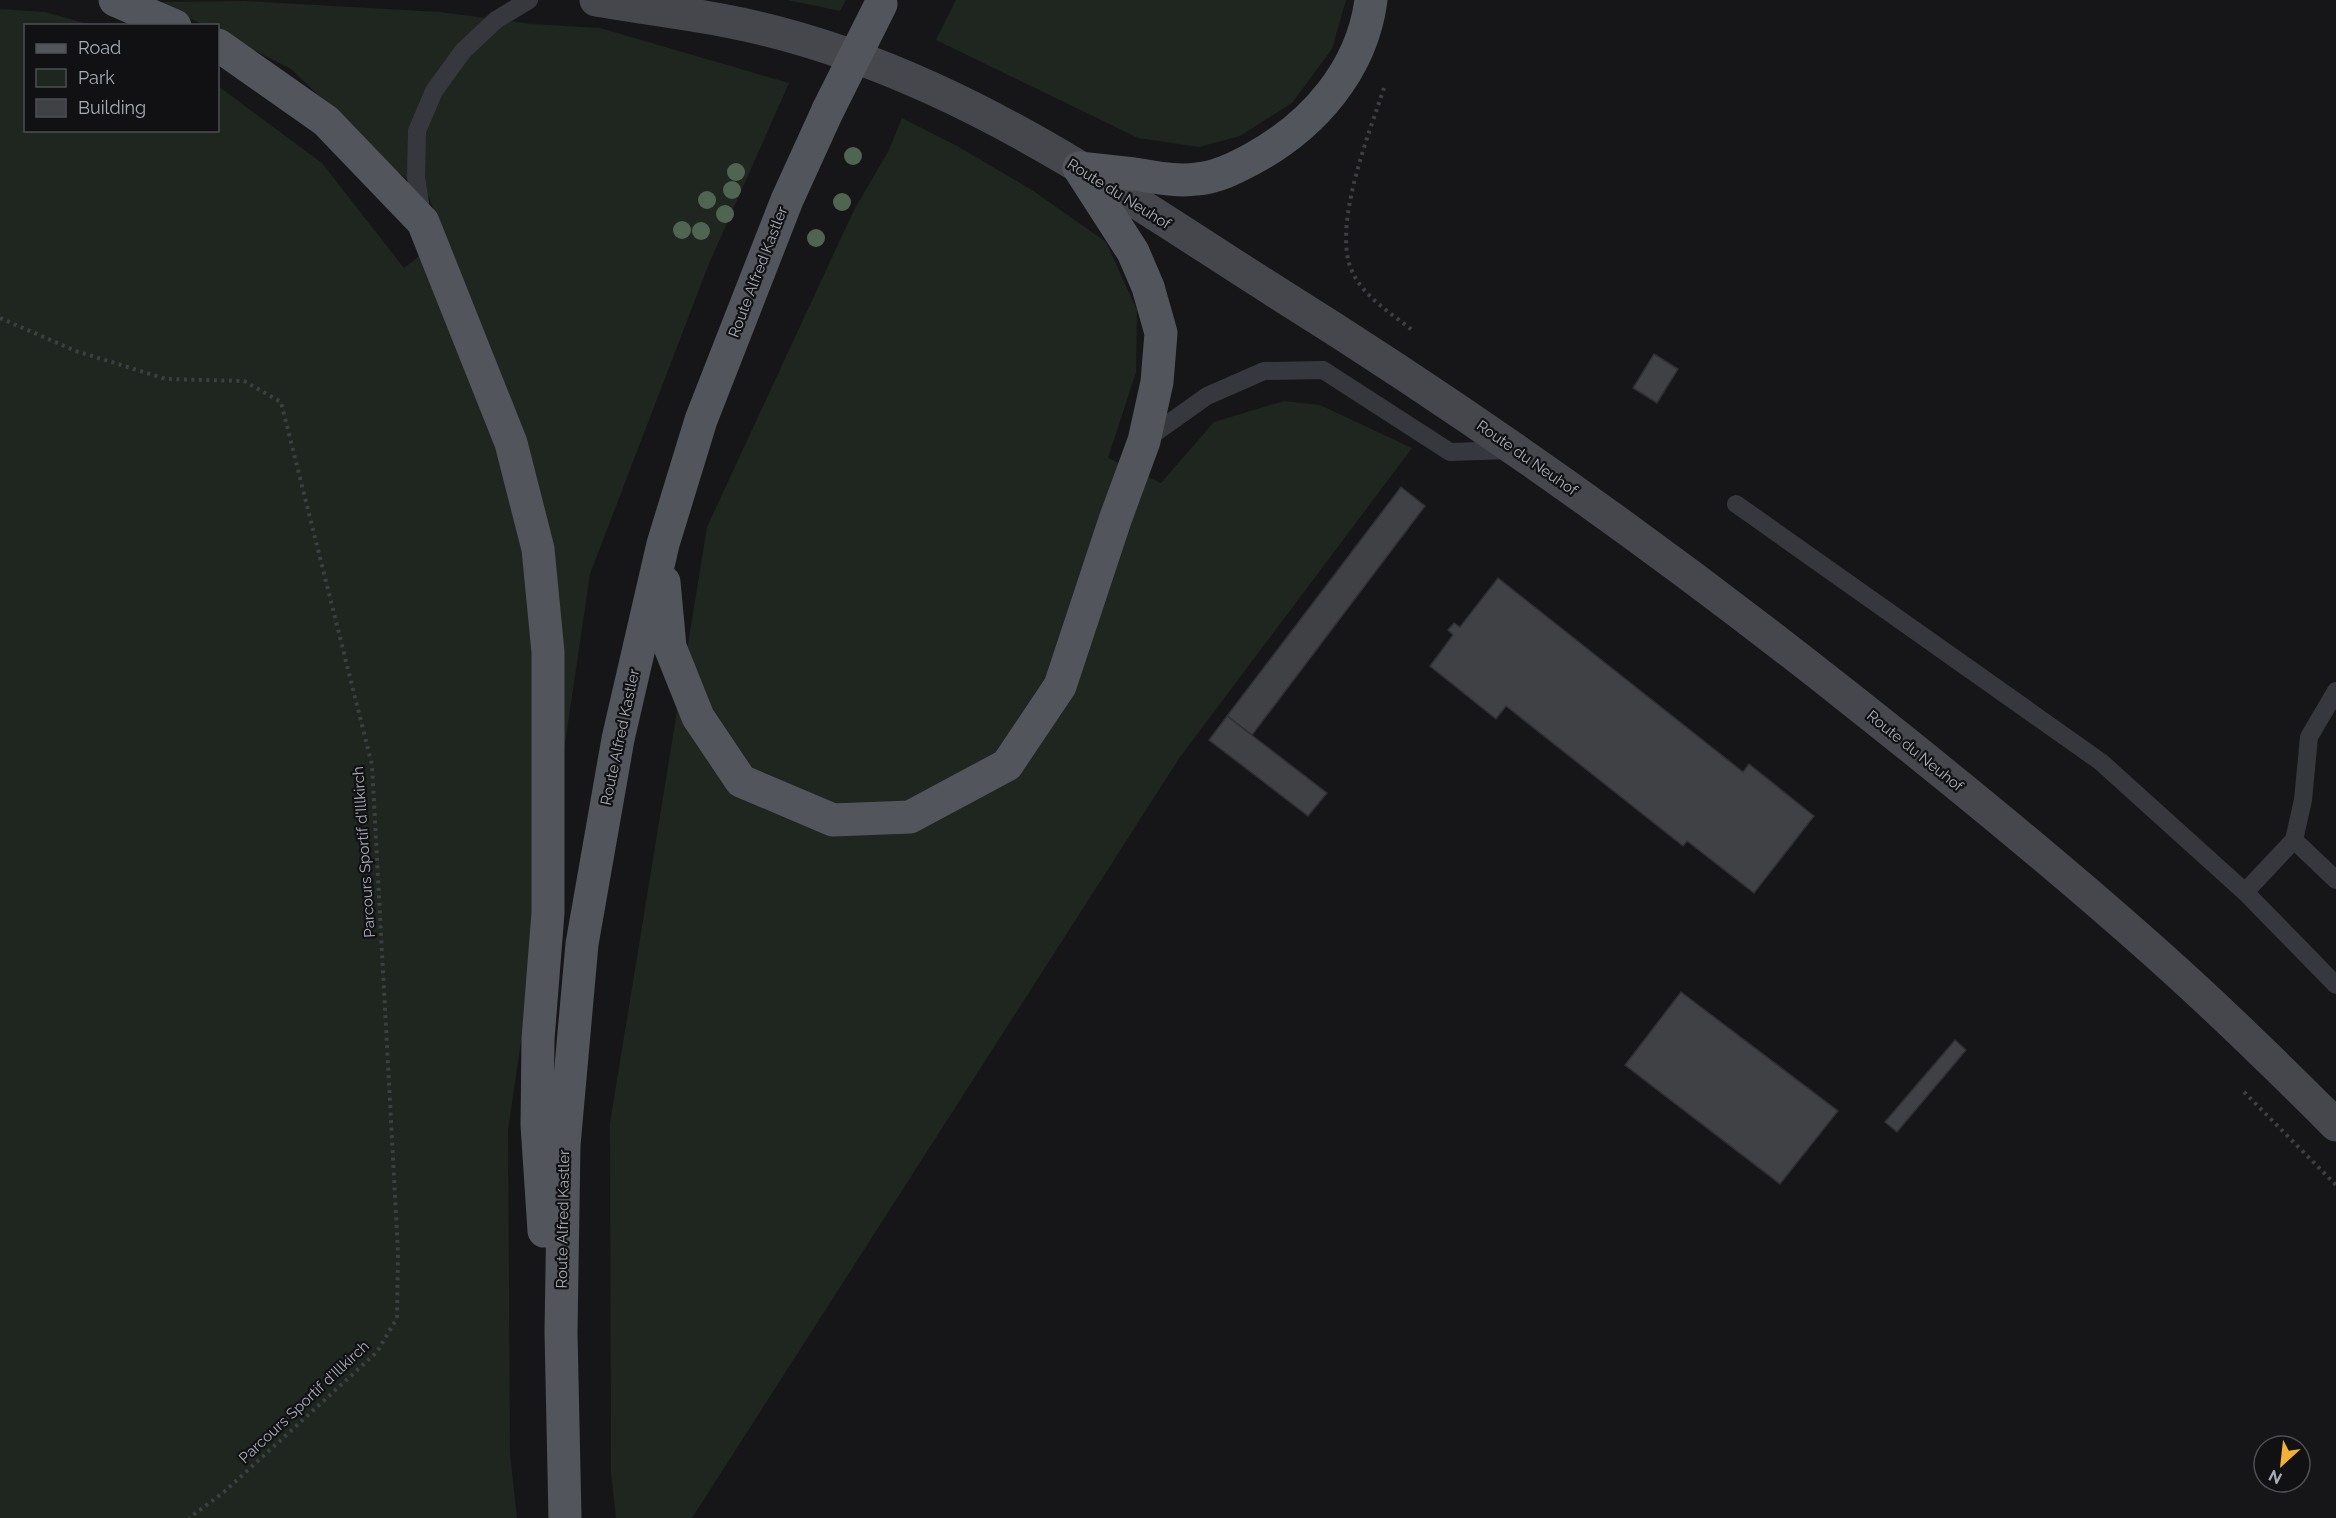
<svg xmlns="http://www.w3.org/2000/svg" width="2336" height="1518" viewBox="0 0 2336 1518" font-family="Raleway,sans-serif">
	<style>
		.green { fill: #1e261f }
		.building { fill: #404145; stroke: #303034; stroke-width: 1.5 }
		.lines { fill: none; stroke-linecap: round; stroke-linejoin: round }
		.path { stroke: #3d3f44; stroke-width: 4; stroke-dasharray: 3 4.5; stroke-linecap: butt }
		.lane { stroke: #37383d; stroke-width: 18 }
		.secondary { stroke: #45474d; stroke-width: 33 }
		.primary { stroke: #53555c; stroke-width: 33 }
		.primary-bridge { stroke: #53555c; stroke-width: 33 }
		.tree { fill: #506452 }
		.labels { text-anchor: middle; stroke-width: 4.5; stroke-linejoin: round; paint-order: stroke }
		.street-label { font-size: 15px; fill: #a8adb8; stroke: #111113 }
	</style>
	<rect width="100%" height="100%" fill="#161618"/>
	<g class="green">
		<polygon points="787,0 846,0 840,11"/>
		<polygon points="956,0 1346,0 1332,49 1292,103 1240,136 1199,147 1138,138 936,40"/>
		<polygon points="244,1 440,12 532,24 600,28 789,83 708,266 590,574 508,1130 510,1454 517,1518 0,1518 0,9 45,12 91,25 26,26 26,130 218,130 218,86 322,163 404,268 443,237 429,197 397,171 291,69 218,32 218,26 204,25 156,2"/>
		<polygon points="902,118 957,146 1032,190 1106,242 1137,310 1136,372 1108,458 1161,483 1214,422 1284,401 1320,405 1412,448 1180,757 692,1518 616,1518 611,1473 610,1123 707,527 854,210 889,150"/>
	</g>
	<g class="building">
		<polygon points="1654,354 1678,369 1657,403 1633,388"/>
		<polygon points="1401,487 1425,506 1252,735 1227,716"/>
		<polygon points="1498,578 1743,772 1749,764 1814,816 1754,893 1687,841 1683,846 1506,706 1496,719 1430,666 1453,635 1448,630 1454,623 1460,627"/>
		<polygon points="1227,716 1327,793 1308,816 1209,740"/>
		<polygon points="1681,992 1838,1111 1780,1184 1625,1065"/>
		<polygon points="1955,1040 1966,1050 1897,1132 1885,1122"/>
	</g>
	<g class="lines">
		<g class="path">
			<path d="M1384,88C1369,134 1333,223 1351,269C1362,296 1391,313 1412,330"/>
			<polyline points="0,318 76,351 166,379 244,381 281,402 372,765 398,1252 397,1318 377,1352 224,1492 189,1518"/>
			<polyline points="2244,1092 2336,1185"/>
		</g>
		<g class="lane">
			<polyline points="422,216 416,177 417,131 434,91 463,51 496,20 529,0"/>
			<polyline points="1145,440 1207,396 1264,371 1323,370 1450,452 1511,450"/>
			<polyline points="1736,504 2101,762 2245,892 2294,840 2303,800 2309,737 2336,691"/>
			<polyline points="2294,840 2336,880"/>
			<polyline points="2245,892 2336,985"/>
		</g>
		<path class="secondary" d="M596,0C637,7 679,12 721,20C792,33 865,58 931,88C1053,143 1164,221 1276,292C1476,417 1668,554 1853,701C1963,788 2072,877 2177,972C2231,1021 2284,1073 2336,1125"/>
		<g class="primary">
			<polyline points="115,0 175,26"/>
			<polyline points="218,45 326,121 423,222 511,443 538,549 548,652 548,913 538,1039 537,1125 544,1231"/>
			<path d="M1079,168C1097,170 1115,172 1134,174C1155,177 1176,182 1197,179C1218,177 1235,168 1252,159C1313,126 1362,70 1371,0"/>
			<polyline points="664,582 670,647 698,717 741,781 833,820 910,817 1007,765 1060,686 1115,520 1144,441 1157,382 1161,333 1148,287 1133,252 1079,168"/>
			<polyline points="565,1518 561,1332 564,1145 582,944 618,739 663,544 701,420 787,200 828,110"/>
		</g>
		<polyline class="primary-bridge" points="828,110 881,4"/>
	</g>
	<g class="tree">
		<circle cx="853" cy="156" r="9"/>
		<circle cx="736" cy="172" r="9"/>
		<circle cx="732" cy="190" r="9"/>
		<circle cx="707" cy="200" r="9"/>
		<circle cx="842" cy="202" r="9"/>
		<circle cx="725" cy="214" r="9"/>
		<circle cx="682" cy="230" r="9"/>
		<circle cx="701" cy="231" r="9"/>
		<circle cx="816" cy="238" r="9"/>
	</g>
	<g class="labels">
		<g class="street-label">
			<text transform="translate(1119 194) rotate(32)" y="5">Route du Neuhof</text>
			<text transform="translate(758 272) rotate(-69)" y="5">Route Alfred Kastler</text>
			<text transform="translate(1527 458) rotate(35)" y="5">Route du Neuhof</text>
			<text transform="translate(620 737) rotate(-78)" y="5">Route Alfred Kastler</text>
			<text transform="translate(1915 751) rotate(39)" y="5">Route du Neuhof</text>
			<text transform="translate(364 852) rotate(-94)" y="5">Parcours Sportif d'Illkirch</text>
			<text transform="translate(563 1219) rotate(-89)" y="5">Route Alfred Kastler</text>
			<text transform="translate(304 1402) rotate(-43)" y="5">Parcours Sportif d'Illkirch</text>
		</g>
	</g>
	<rect x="24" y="24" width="195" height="108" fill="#111113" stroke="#4d4f55" stroke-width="1.5"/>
	<rect x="36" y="44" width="30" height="9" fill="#53555c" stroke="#4d4f55" stroke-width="1.5"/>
	<text x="78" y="54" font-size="18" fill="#a8adb8">Road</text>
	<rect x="36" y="69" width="30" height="18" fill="#1e261f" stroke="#4d4f55" stroke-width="1.5"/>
	<text x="78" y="84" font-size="18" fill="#a8adb8">Park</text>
	<rect x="36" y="99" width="30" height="18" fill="#404145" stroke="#4d4f55" stroke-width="1.5"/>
	<text x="78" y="114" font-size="18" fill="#a8adb8">Building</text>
	<g transform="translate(2282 1464) rotate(207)"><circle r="28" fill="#111113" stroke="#4d4f55" stroke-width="1.5"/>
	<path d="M0-4.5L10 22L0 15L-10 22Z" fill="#f2b134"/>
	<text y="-9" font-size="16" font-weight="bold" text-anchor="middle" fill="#a8adb8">N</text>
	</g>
</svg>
